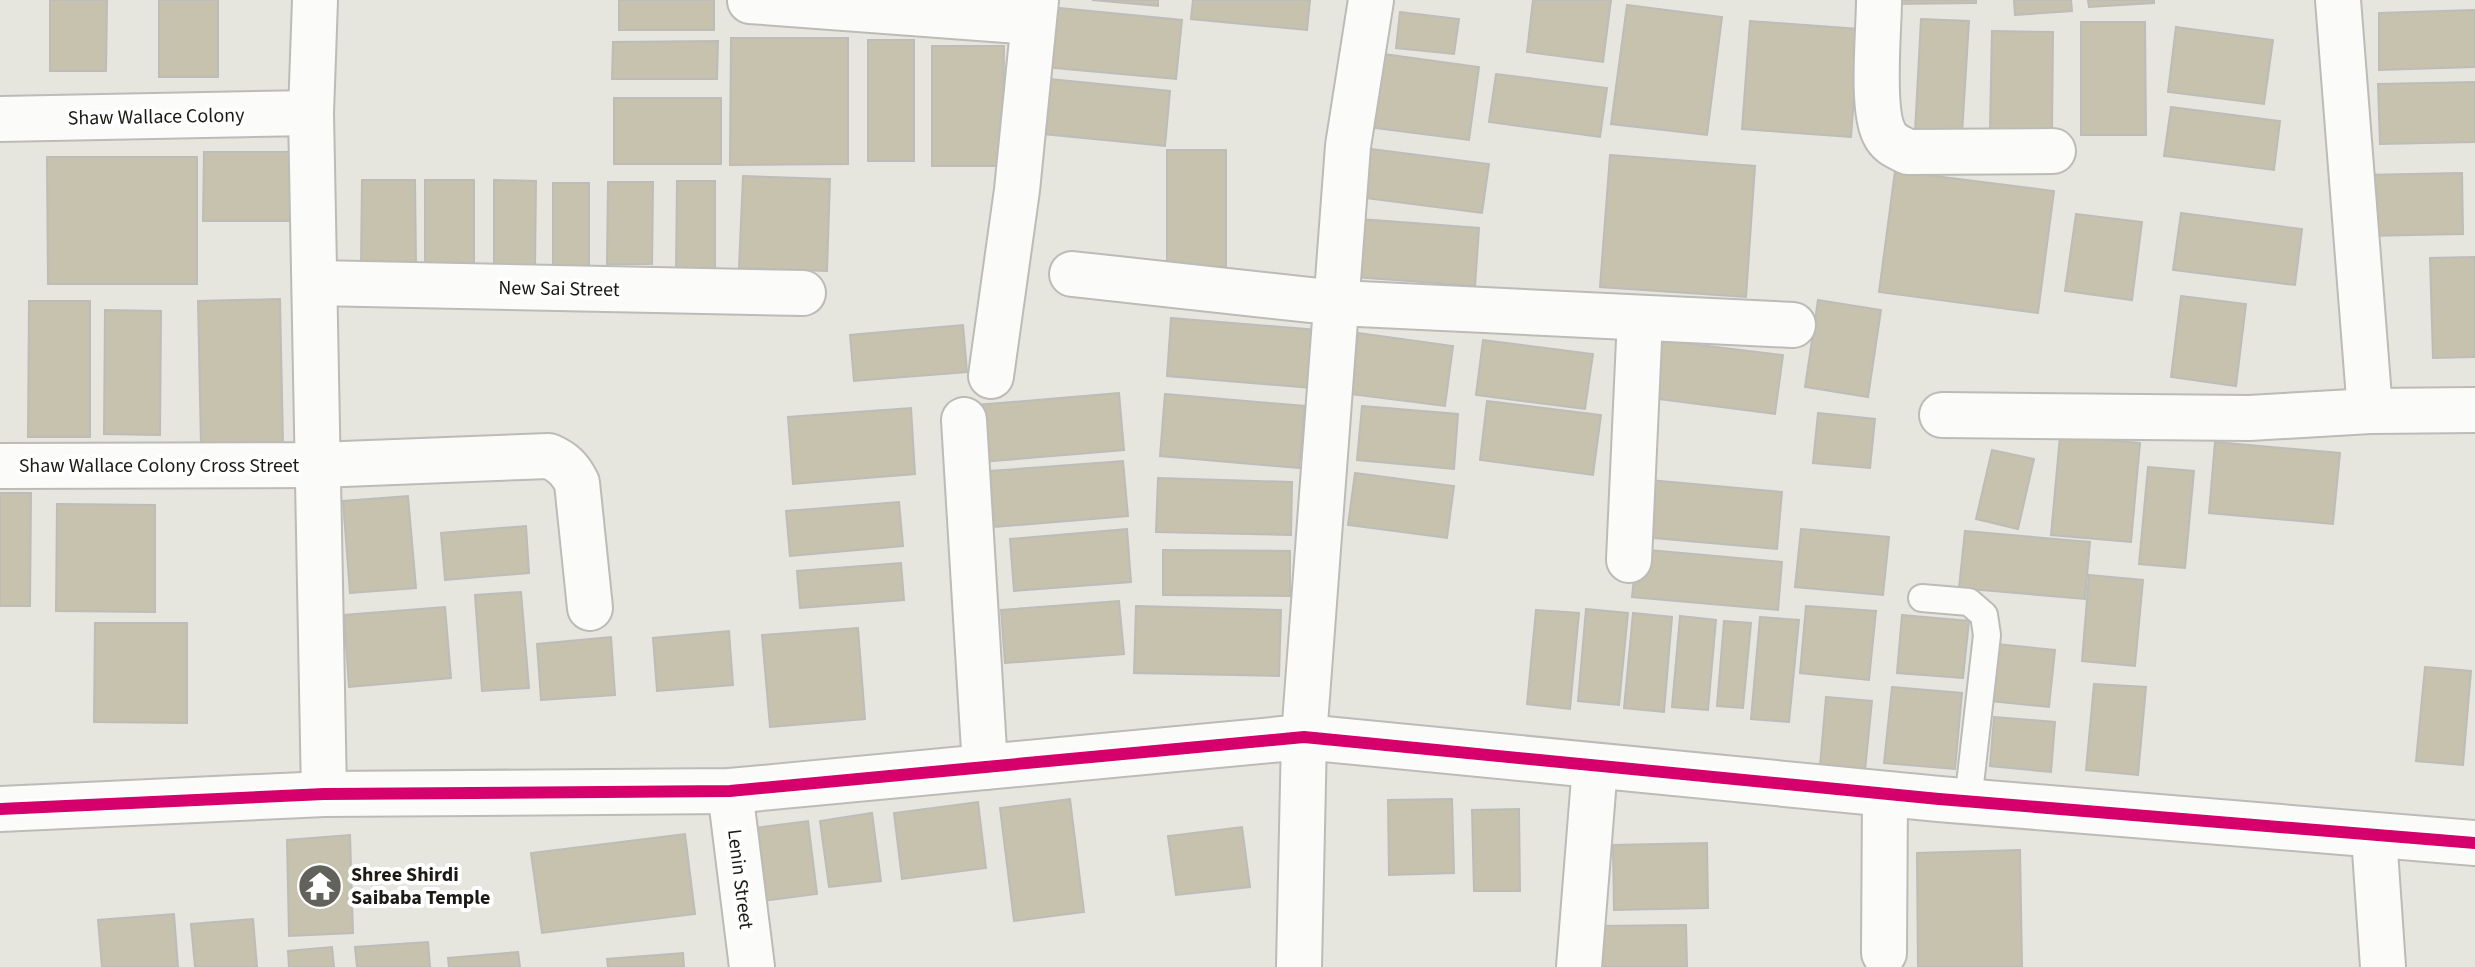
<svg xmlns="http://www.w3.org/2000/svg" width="2475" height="967" viewBox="0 0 2475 967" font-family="'Source Sans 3',sans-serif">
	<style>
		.building { fill: #c6c2ae; stroke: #bdbcb8; stroke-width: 2 }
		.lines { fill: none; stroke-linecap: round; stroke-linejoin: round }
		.service-casing { stroke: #bcbbb6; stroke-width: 30 }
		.minor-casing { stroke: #bcbbb6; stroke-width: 48 }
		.service { stroke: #fbfbfa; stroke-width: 26 }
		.minor { stroke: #fbfbfa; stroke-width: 44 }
		.cycleway-casing { stroke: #fff; stroke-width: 17 }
		.cycleway { stroke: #d6006c; stroke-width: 12 }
		.labels { text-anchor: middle; stroke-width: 8; stroke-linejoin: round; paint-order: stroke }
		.street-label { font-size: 20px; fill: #1b1a15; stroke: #fff }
		.poi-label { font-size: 20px; font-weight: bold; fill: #1b1a15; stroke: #fff; text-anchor: start }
	</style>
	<rect width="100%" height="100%" fill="#e6e5de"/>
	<g class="building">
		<polygon points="50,0 107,0 106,71 50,71"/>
		<rect x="159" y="0" width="59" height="77"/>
		<rect x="619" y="0" width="95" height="30"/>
		<polygon points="1092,0 1158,0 1158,6"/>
		<polygon points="1193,0 1310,0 1307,30 1191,19"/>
		<polygon points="1533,0 1611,0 1603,62 1527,52"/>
		<polygon points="1892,0 1976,0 1976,3 1892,4"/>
		<polygon points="2014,0 2071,0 2072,11 2015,15"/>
		<polygon points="2088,0 2154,0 2154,3 2089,7"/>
		<polygon points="1627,5 1722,17 1707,135 1611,124"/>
		<polygon points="1049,7 1182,20 1176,79 1044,67"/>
		<polygon points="2475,10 2475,67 2379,70 2379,13"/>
		<polygon points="1400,12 1459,19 1454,54 1396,48"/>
		<polygon points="1921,19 1969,21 1962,134 1915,132"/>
		<polygon points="1750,21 1859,29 1851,137 1742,129"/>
		<polygon points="2081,22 2145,22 2146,135 2081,135"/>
		<polygon points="2176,27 2273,40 2264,104 2168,92"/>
		<polygon points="1992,31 2053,32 2052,130 1990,129"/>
		<polygon points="731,38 848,38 848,164 730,165"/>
		<rect x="868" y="40" width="46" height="121"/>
		<polygon points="718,41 717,79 612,79 613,42"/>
		<polygon points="932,46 1004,46 1003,166 932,166"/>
		<polygon points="1369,52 1479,67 1469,140 1359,126"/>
		<polygon points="1496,74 1607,88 1600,137 1489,122"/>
		<polygon points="1039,78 1170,91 1165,146 1033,133"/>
		<polygon points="2475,82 2475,142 2380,144 2378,84"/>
		<rect x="614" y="98" width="107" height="66"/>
		<polygon points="2171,107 2280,121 2274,170 2164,156"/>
		<polygon points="1371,149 1489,164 1482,213 1365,198"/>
		<polygon points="1167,150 1226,150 1226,267 1167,266"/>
		<polygon points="204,152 295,152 294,221 203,221"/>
		<polygon points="1610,155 1755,166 1746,297 1600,287"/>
		<polygon points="47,157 197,157 197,284 48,284"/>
		<polygon points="1895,171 2054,191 2038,313 1879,292"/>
		<polygon points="2462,173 2463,234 2363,236 2362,175"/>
		<polygon points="743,176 830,179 827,271 739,268"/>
		<polygon points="362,180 415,180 416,265 361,266"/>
		<rect x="425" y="180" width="49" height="89"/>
		<polygon points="494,180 536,181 535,268 494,267"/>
		<polygon points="677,181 715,181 715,272 676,272"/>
		<polygon points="608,182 653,182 652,264 607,264"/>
		<polygon points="553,183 589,183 589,272 553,273"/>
		<polygon points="2181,213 2302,229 2295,285 2173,270"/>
		<polygon points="2076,214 2142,222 2132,300 2065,291"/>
		<polygon points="1360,219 1479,228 1475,286 1355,277"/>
		<polygon points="2475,257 2475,357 2433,358 2430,258"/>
		<polygon points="2181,296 2246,304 2236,386 2171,377"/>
		<polygon points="280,299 283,445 201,446 198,301"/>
		<polygon points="1818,300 1881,310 1868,397 1805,387"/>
		<polygon points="29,301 90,301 90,437 28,437"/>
		<polygon points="105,310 161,311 160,435 104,434"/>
		<polygon points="1171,318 1318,330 1312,388 1167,376"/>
		<polygon points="963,325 967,372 854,381 850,335"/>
		<polygon points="1358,333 1453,346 1445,406 1350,394"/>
		<polygon points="1483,340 1593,354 1585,409 1476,395"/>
		<polygon points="1658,340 1783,355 1775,414 1650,398"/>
		<polygon points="1119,393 1124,450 981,462 976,405"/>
		<polygon points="1165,394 1305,406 1299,468 1160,456"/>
		<polygon points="1487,401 1601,415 1593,475 1480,460"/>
		<polygon points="1362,406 1458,414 1454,469 1357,460"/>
		<polygon points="911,408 915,474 793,484 788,417"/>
		<polygon points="1818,413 1875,419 1870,468 1813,463"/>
		<polygon points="2060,436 2140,443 2131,542 2051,535"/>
		<polygon points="2215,442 2340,453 2333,524 2209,513"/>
		<polygon points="1992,450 2034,459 2018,529 1976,519"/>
		<polygon points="1123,461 1128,516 994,527 990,471"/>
		<polygon points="2148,467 2194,471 2185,568 2139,564"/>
		<polygon points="1355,473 1454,486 1447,538 1348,525"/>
		<polygon points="1158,478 1292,482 1291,535 1156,532"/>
		<polygon points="1649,480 1782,492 1777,549 1643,537"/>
		<polygon points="0,493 31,493 30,606 0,606"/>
		<polygon points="408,496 416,588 350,593 343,501"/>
		<polygon points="899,502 903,546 790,556 786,511"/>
		<polygon points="57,504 155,505 155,612 56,611"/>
		<polygon points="526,526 529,573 445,580 441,533"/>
		<polygon points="1127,529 1131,582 1014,591 1010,539"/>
		<polygon points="1801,529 1889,537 1883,595 1795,587"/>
		<polygon points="1965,531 2090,542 2085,599 1959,588"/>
		<polygon points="1637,549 1782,562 1778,610 1632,597"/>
		<polygon points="1163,550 1290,551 1290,596 1163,595"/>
		<polygon points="901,563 904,600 800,608 797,571"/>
		<polygon points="2089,575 2143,580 2135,666 2082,661"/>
		<polygon points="521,592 529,688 482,691 475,595"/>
		<polygon points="1119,601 1124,654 1005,663 1001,610"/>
		<polygon points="1136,606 1281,610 1279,676 1134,673"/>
		<polygon points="1806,606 1876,611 1869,680 1800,673"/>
		<polygon points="445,607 451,678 349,687 344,615"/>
		<polygon points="1586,609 1628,613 1619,705 1578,701"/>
		<polygon points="1536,610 1579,613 1570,709 1527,704"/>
		<polygon points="1633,613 1672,617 1664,712 1624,708"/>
		<polygon points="1902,615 1969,621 1963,678 1897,673"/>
		<polygon points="1680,616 1716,620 1708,710 1672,707"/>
		<polygon points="1760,617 1799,620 1789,722 1751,719"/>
		<polygon points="1724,621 1751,623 1743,708 1717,706"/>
		<polygon points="95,623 187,623 187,723 94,722"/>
		<polygon points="858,628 865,719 770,727 762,635"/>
		<polygon points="729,631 733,685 657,691 653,638"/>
		<polygon points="611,637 615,695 541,700 537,644"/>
		<polygon points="1996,644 2055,650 2049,707 1991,701"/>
		<polygon points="2425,667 2471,671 2463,765 2416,761"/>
		<polygon points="2094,684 2146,687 2138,775 2086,770"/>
		<polygon points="1892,687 1962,693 1955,769 1884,763"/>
		<polygon points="1826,697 1872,701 1865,770 1820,766"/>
		<polygon points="1994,717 2055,722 2051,772 1990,766"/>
		<polygon points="1070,799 1084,912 1014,921 1000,808"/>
		<polygon points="1452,799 1454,873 1389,875 1388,800"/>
		<polygon points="978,802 986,868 902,879 894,813"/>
		<polygon points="1519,809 1520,891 1474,891 1472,810"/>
		<polygon points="872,813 881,881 829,887 820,821"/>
		<polygon points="808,821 817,894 763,901 754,828"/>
		<polygon points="1242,827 1250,887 1176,895 1168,836"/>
		<polygon points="685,834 695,914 542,933 531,853"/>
		<polygon points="350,835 353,933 289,936 287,840"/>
		<polygon points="1707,843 1708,908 1614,910 1613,845"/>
		<polygon points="2020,850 2022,967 1918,967 1917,853"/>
		<polygon points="174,914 178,967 102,967 98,920"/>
		<polygon points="253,919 257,967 195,967 191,924"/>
		<polygon points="1686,925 1687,967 1595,967 1594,926"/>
		<polygon points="428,942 430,967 357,967 355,947"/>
		<polygon points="332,947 334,967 289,967 288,951"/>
		<polygon points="518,952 520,967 449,967 448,958"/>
		<polygon points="683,953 684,967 608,967 607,959"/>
	</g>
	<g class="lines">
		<g class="service-casing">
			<polyline id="service" points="1922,598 1969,602 1984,615 1987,635 1968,802"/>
		</g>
		<g class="minor-casing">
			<g id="minor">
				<polyline points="315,0 311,113 324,794"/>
				<path d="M1879,0C1879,31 1871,108 1884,133C1889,144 1898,147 1908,152L2053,151"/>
				<polyline points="2338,0 2370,411"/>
				<polyline points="750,1 1033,22"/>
				<polyline points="0,119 311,113"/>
				<polyline points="1072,274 1338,303 1793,325"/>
				<polyline points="315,283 803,293"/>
				<polyline points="991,376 1017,190 1036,0"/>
				<polyline points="1942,415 2249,418 2370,411 2475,410"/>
				<polyline points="964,420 985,767"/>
				<path d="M0,466L318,465L549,456C563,462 570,469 577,483L590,608"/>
				<polyline points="1629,560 1640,318"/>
				<polyline points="730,791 752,967"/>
				<polyline points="0,809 324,794 730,791 1304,737 1939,799 2475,843"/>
				<polyline points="2374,836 2383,967"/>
				<polyline points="1884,953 1885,794"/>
				<polyline points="1299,967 1304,737 1348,146 1371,0"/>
				<polyline points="1579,967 1595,766"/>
			</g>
		</g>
		<use href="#service" class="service"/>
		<use href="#minor" class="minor"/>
		<g class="cycleway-casing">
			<polyline id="cycleway" points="0,809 324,794 730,791 1304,737 1939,799 2475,843"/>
		</g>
		<use href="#cycleway" class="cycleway"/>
	</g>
	<defs>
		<g id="temple-disc" transform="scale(2.3)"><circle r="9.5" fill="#62615b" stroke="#fff"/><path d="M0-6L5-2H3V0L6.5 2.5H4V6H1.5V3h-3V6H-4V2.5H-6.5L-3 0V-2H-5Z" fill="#fff"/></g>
	</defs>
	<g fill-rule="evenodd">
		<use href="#temple-disc" x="320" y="886"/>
	</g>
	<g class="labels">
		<g class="street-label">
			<text transform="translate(156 116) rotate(-1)" y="7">Shaw Wallace Colony</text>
			<text transform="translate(559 288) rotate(1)" y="7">New Sai Street</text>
			<text x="159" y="472">Shaw Wallace Colony Cross Street</text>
			<text transform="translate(741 879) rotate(83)" y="7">Lenin Street</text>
		</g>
		<g class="poi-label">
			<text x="351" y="881">Shree Shirdi<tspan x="351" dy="23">Saibaba Temple</tspan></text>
		</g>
	</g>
</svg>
